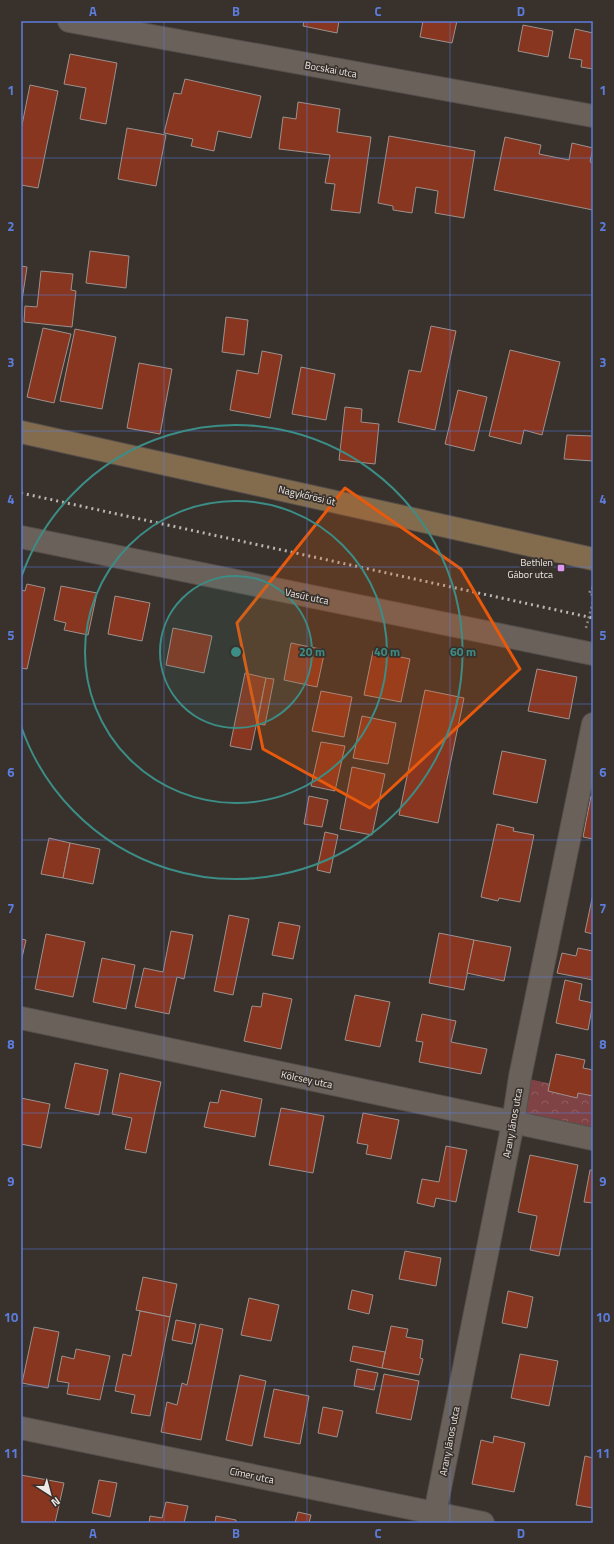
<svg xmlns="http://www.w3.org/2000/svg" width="614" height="1544" viewBox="0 0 614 1544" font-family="'Titillium Web',sans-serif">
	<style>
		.park { fill: url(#park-crowns) }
		.building { fill: #88361f; stroke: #9c918e }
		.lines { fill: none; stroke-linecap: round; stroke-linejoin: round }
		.street-casing { stroke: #564f4b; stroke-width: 24 }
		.secondary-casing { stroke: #564f4b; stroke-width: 24 }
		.path { stroke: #8a8480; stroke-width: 2.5; stroke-dasharray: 2 3; stroke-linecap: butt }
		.street { stroke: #6a615b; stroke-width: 22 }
		.secondary { stroke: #836c4e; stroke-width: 22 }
		.rail { stroke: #bab5b1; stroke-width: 3; stroke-dasharray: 2 4; stroke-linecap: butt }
		.marked { fill: #e8590c; fill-opacity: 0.2; stroke: #e8590c; stroke-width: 3; stroke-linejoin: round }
		.grid { fill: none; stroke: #5c7cdc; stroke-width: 1; stroke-opacity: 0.55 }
		.ring { fill: none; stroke: #3c8d86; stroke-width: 2 }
		.poi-dot { fill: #de98f2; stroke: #38312c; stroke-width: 1.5 }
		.labels { text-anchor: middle; stroke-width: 3.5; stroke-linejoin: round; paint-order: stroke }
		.street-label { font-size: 10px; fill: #eee9e6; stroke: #38312c }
		.poi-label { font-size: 10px; fill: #eee9e6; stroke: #38312c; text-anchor: end }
		.centre { fill: #3c8d86; stroke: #38312c; stroke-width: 2 }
		.ring-label { font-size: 12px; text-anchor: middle; font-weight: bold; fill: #3c8d86; stroke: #38312c; stroke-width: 3.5; stroke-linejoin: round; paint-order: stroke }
		.neatline { fill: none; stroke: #5c7cdc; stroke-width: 1.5 }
		.grid-label { font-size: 13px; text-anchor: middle; font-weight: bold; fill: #5c7cdc }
	</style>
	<defs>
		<pattern id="park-crowns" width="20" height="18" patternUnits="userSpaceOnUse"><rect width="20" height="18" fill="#7f4346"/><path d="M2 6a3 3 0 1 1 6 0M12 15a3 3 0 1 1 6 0" fill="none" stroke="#915e61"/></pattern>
	</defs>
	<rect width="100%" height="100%" fill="#38312c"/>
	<polygon class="park" points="520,1077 593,1093 593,1139 513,1123"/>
	<g class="building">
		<polygon points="304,21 339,21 337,33 303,26"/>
		<polygon points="423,21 457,21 452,43 420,37"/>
		<polygon points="523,25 553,31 548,57 518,51"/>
		<polygon points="575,29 593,33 593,69 581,67 582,60 569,58"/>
		<polygon points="70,54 117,63 106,124 80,119 86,88 64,84"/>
		<polygon points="185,79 261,96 251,138 218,131 214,151 191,146 193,139 164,133 174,93 181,94"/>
		<polygon points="30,85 58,91 38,188 21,185 21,130"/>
		<polygon points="298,102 340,109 337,132 371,137 360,213 331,210 335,184 325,183 330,155 279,149 283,117 296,119"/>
		<polygon points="127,128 166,135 156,186 118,179"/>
		<polygon points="389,136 475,151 464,218 435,213 438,191 416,187 412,213 393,210 393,206 378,203"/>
		<polygon points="505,137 541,145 539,154 569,160 572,143 593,148 590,162 593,163 593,210 494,190"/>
		<polygon points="90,251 129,256 126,288 86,283"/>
		<polygon points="21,266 27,267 21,307"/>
		<polygon points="41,271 73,274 71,290 76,291 72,327 24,322 25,306 37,307"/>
		<polygon points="226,317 248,320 244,355 222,352"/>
		<polygon points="431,326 456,331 435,430 398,422 409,370 421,372"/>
		<polygon points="43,328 71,334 54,403 27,397"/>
		<polygon points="75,329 116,337 102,409 60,401"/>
		<polygon points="510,350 560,362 542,435 524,430 521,444 489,436"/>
		<polygon points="262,351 282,355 270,418 230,410 237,370 258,374"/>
		<polygon points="139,363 172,369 160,434 127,428"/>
		<polygon points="301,367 335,374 326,420 292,414"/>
		<polygon points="458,390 487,397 474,451 445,444"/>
		<polygon points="345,407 362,409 361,422 379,424 375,464 339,460"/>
		<polygon points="567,435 593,436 593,461 564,459"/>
		<polygon points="27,584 45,588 27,669 21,668 21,590 25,591"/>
		<polygon points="61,586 97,593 88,635 64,630 66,623 54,620"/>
		<polygon points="115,596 150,603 142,641 108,634"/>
		<polygon points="173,628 212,636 204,673 166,665"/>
		<polygon points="291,643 325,650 317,687 284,680"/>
		<polygon points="373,651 410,659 401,702 364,695"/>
		<polygon points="537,669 577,677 569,719 528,711"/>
		<polygon points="245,673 266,678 251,750 230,746"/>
		<polygon points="266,678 274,679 265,725 257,724"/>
		<polygon points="425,690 464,698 438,823 399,815"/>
		<polygon points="321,691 352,697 344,737 312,731"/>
		<polygon points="362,716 396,723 388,764 353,758"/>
		<polygon points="321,742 345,746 335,791 311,786"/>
		<polygon points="502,751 546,760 537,803 493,794"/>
		<polygon points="352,767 385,774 372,835 340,829"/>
		<polygon points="309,796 328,800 322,827 304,824"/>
		<polygon points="591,796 593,797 593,839 583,837"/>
		<polygon points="497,824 514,828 513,831 534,835 520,902 499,898 498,901 481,897"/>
		<polygon points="325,832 338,835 330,873 317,870"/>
		<polygon points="49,838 70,843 63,878 41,874"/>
		<polygon points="70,843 100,849 93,884 63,878"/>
		<polygon points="593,894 593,934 585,932"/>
		<polygon points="229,915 249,919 233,995 214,991"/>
		<polygon points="279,922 300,926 293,959 272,955"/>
		<polygon points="171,931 193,935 184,979 177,977 169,1014 135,1007 144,968 163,972"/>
		<polygon points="439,933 474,940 464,990 429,983"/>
		<polygon points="46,934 85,942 73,997 35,989"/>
		<polygon points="21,939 26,940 21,962"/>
		<polygon points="474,940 511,947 504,981 467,973"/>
		<polygon points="578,948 593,951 593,980 557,973 562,953 576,956"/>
		<polygon points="102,958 135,965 126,1009 93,1002"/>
		<polygon points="565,980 582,984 579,1000 593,1003 588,1030 556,1023"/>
		<polygon points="263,993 292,999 281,1049 244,1041 252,1006 261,1007"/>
		<polygon points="355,995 390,1002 380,1047 345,1040"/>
		<polygon points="422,1014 456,1021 451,1042 487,1049 481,1074 419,1062 423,1042 416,1041"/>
		<polygon points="556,1054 585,1060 583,1068 593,1070 593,1096 578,1093 577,1098 548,1091"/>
		<polygon points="75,1063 108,1070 99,1115 65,1108"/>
		<polygon points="120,1073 161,1082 146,1153 125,1149 132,1118 112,1114"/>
		<polygon points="221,1090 262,1099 255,1137 204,1127 210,1102 218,1103"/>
		<polygon points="21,1098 50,1104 41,1148 21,1144"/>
		<polygon points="281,1108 324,1116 313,1173 269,1165"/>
		<polygon points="363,1113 399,1120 391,1159 366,1154 368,1145 357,1143"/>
		<polygon points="446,1146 467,1150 456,1202 436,1198 434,1207 417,1203 422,1179 439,1182"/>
		<polygon points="530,1155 578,1165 559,1256 530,1250 537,1216 518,1212"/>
		<polygon points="590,1170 593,1170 593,1203 584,1202"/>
		<polygon points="405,1251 441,1258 436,1286 399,1279"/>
		<polygon points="143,1277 177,1284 170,1317 136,1310"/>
		<polygon points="352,1290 373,1295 369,1314 348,1309"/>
		<polygon points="508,1291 533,1297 527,1328 502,1323"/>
		<polygon points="249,1298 279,1305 271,1341 241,1335"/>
		<polygon points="140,1311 170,1317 150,1416 131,1413 135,1395 115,1391 123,1354 131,1356"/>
		<polygon points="176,1320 196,1324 192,1344 172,1340"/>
		<polygon points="200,1324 223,1329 201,1440 161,1432 167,1402 177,1405 182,1383 187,1385"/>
		<polygon points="391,1326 408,1329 406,1337 423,1340 420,1358 423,1359 419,1375 382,1368"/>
		<polygon points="34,1327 59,1332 48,1388 22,1383"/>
		<polygon points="353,1346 385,1352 382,1368 350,1361"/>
		<polygon points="76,1349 110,1356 100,1400 67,1394 69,1383 57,1381 62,1356 74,1359"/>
		<polygon points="520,1354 558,1361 549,1406 511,1398"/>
		<polygon points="357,1369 378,1373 374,1390 354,1386"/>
		<polygon points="384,1374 419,1381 411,1420 376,1413"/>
		<polygon points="240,1375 266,1381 252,1446 226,1440"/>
		<polygon points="274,1389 309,1396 300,1444 264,1437"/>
		<polygon points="323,1407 343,1411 337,1437 318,1433"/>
		<polygon points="494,1436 525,1443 514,1492 472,1484 481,1440 493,1443"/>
		<polygon points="585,1456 593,1458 593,1508 576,1505"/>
		<polygon points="21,1475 64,1483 55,1523 28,1523 21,1522"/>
		<polygon points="99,1480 117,1483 110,1517 92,1513"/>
		<polygon points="166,1502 188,1506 184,1523 149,1523 150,1516 162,1518"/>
		<polygon points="298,1512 311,1515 309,1523 295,1523"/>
		<polygon points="216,1516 236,1520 236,1523 215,1523"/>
	</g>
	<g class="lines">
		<g class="street-casing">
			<g id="street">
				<polyline points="69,21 593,116"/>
				<polyline points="21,537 593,654"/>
				<polyline points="21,1018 593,1139"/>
				<polyline points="21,1428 483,1523"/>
				<polyline points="433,1523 513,1123 520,1077 593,724"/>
			</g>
		</g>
		<g class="secondary-casing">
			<polyline id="secondary" points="21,432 593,559"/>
		</g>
		<g class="path">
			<polyline points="593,588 591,588 589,594 593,595"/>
			<polyline points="586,628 593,602"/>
		</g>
		<use href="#street" class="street"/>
		<use href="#secondary" class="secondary"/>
		<polyline class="rail" points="21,493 593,618"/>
	</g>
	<path class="marked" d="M345,488L461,569L520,669L370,808L263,749L237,623Z"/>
	<path class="grid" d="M164,21V1523M307,21V1523M450,21V1523M21,158H593M21,295H593M21,431H593M21,567H593M21,704H593M21,840H593M21,977H593M21,1113H593M21,1249H593M21,1386H593"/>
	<circle cx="236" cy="652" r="76" fill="#3c8d86" fill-opacity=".12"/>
	<g class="ring">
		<circle cx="236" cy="652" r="76"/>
		<circle cx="236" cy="652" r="151"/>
		<path d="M21 578A227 227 0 1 1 21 726"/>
	</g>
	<rect class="poi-dot" x="557" y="564" width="8" height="8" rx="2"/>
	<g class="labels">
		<g class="street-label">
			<text transform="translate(331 69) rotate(10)" y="4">Bocskai utca</text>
			<text transform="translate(307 495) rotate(13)" y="4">Nagykőrösi út</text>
			<text transform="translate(307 596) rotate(12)" y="4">Vasút utca</text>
			<text transform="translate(307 1079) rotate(12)" y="4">Kölcsey utca</text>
			<text transform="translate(512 1123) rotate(-80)" y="4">Arany János utca</text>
			<text transform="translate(449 1441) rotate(-79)" y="4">Arany János utca</text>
			<text transform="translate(252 1475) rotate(12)" y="4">Címer utca</text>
		</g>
		<g class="poi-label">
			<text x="553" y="566">Bethlen<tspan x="553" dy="12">Gábor utca</tspan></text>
		</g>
	</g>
	<circle cx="236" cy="652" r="6" class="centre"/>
	<g class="ring-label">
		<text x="312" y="656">20 m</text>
		<text x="387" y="656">40 m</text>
		<text x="463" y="656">60 m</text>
	</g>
	<rect width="614" height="1544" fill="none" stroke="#38312c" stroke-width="44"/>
	<g transform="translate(50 1494) rotate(144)" stroke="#38312c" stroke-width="3" paint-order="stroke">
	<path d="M0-3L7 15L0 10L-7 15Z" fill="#eee9e6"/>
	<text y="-6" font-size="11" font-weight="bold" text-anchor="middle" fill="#eee9e6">N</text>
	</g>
	<rect x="22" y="22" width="570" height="1500" class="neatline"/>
	<g class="grid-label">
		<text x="93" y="16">A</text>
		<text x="236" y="16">B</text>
		<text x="378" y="16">C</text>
		<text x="521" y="16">D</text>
		<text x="11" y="95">1</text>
		<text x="603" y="95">1</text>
		<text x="11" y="231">2</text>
		<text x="603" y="231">2</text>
		<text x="11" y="367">3</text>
		<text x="603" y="367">3</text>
		<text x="11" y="504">4</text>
		<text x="603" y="504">4</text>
		<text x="11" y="640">5</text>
		<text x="603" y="640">5</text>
		<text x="11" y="777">6</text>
		<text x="603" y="777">6</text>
		<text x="11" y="913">7</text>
		<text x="603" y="913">7</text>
		<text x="11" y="1049">8</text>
		<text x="603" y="1049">8</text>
		<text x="11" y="1186">9</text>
		<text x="603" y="1186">9</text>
		<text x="11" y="1322">10</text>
		<text x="603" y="1322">10</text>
		<text x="11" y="1458">11</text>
		<text x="603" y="1458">11</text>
		<text x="93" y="1538">A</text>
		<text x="236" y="1538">B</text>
		<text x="378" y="1538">C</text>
		<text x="521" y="1538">D</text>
	</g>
</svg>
